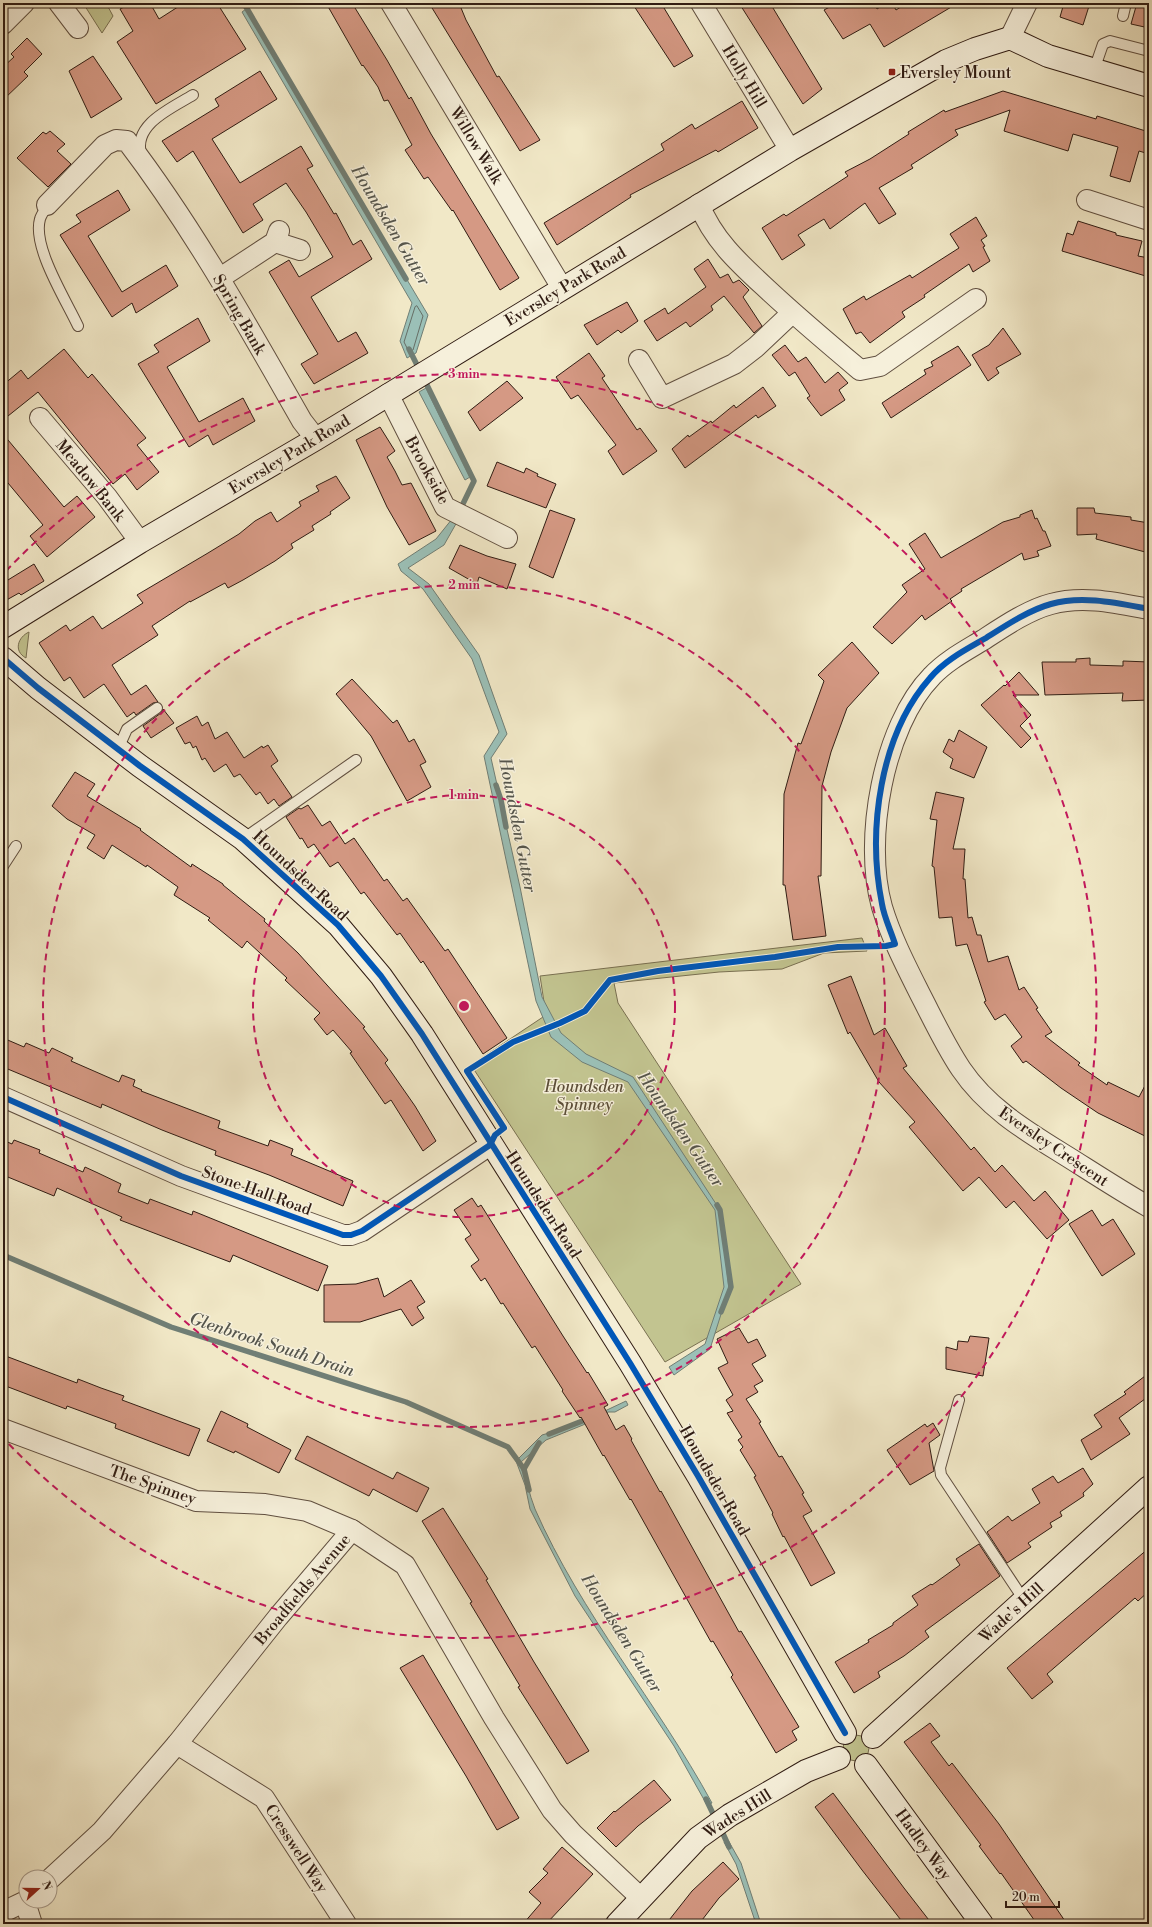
<svg xmlns="http://www.w3.org/2000/svg" width="1152" height="1927" viewBox="0 0 1152 1927" font-family="'Libre Bodoni',serif">
	<style>
		.green { fill: #c2c490; stroke: #797052 }
		.water { fill: #9bc0b7; stroke: #707e75 }
		.lines { fill: none; stroke-linecap: round; stroke-linejoin: round }
		.shore { stroke: #666e65; stroke-width: 1 }
		.stream { stroke: #707e75; stroke-width: 5.5 }
		.building { fill: #d59984; stroke: #301c13 }
		.lane-casing { stroke: #604f40; stroke-width: 12 }
		.street-casing { stroke: #604f40; stroke-width: 22 }
		.secondary-casing { stroke: #301c13; stroke-width: 24 }
		.lane { stroke: #f6f0db; stroke-width: 10 }
		.street { stroke: #f6f0db; stroke-width: 20 }
		.secondary { stroke: #f6f0db; stroke-width: 22 }
		.cycleway-casing { stroke: #f6f0db; stroke-width: 8 }
		.cycleway { stroke: #0057b8; stroke-width: 6 }
		.ring { fill: none; stroke: #c2185b; stroke-width: 2; stroke-dasharray: 7 5 }
		.poi-dot { fill: #8f2418; stroke: #f6f0db; stroke-width: 1.5 }
		.labels { text-anchor: middle; stroke-width: 3; stroke-linejoin: round; paint-order: stroke }
		.poi-label { font-size: 16px; fill: #301c13; stroke: #f6f0db; text-anchor: start }
		.street-label { font-size: 16px; fill: #301c13; stroke: #f6f0db }
		.park-label { font-size: 16px; font-style: italic; fill: #5c4e38; stroke: #f6f0db }
		.water-label { font-size: 17px; font-style: italic; fill: #55554c; stroke: #f6f0db }
		.centre { fill: #c2185b; stroke: #f6f0db; stroke-width: 2 }
		.ring-label { font-size: 12px; text-anchor: middle; font-weight: bold; fill: #c2185b; stroke: #f6f0db; stroke-width: 3; stroke-linejoin: round; paint-order: stroke }
	</style>
	<rect width="100%" height="100%" fill="#f1e8c7"/>
	<filter id="stains"><feTurbulence type="fractalNoise" baseFrequency=".005" numOctaves="4"/><feColorMatrix values="0 0 0 0 .2 0 0 0 0 .09 0 0 0 0 .02 0 0 0 .5 -.17"/></filter>
	<radialGradient id="worn" r=".72"><stop offset=".6" stop-color="#630" stop-opacity="0"/><stop offset="1" stop-color="#630" stop-opacity=".3"/></radialGradient>
	<g class="green">
		<polygon points="83,3 106,3 113,16 102,33"/>
		<path d="M29,632L26,658C13,651 18,637 29,632Z"/>
		<polygon points="862,938 867,951 824,953 782,969 719,972 614,983 618,1003 801,1284 665,1362 471,1065 546,1015 540,976"/>
		<circle cx="856" cy="1748" r="13"/>
	</g>
	<g class="water">
		<polygon points="246,9 428,315 416,353 407,358 400,341 412,303 242,12"/>
		<polygon points="426,388 470,477 465,480 419,392"/>
		<polygon points="452,519 457,522 444,545 408,568 429,584 479,655 507,734 491,758 520,887 542,997 561,1033 586,1054 633,1077 720,1210 729,1289 710,1349 674,1375 669,1367 705,1344 724,1287 715,1210 628,1082 582,1062 551,1037 536,1001 484,756 499,732 472,659 423,589 401,571 398,564 436,539"/>
		<path d="M626,1401L628,1405L615,1412H608L583,1425L546,1440L521,1462C526,1477 529,1494 535,1509C581,1614 657,1702 712,1803L707,1805L674,1746L575,1596L530,1509L525,1485L516,1461L542,1435L573,1426Z"/>
		<polygon points="728,1840 741,1863 761,1924 756,1924 736,1864 724,1842"/>
	</g>
	<g class="lines">
		<polygon class="shore" points="417,306 423,316 413,350 409,352 404,342 415,307"/>
		<g class="stream">
			<polyline points="246,7 406,279"/>
			<polyline points="409,349 420,371"/>
			<polyline points="424,379 474,481 460,510"/>
			<polyline points="496,785 501,800 506,827"/>
			<polyline points="717,1205 720,1210 731,1287 721,1312"/>
			<polyline points="3,1255 171,1327 406,1402 508,1447 524,1469 529,1490"/>
			<polyline points="549,1434 590,1418"/>
			<polyline points="524,1469 539,1443"/>
			<polyline points="706,1799 716,1820"/>
			<polyline points="720,1827 729,1847"/>
		</g>
	</g>
	<g class="building">
		<polygon points="132,3 150,3 159,19 184,3 217,3 246,49 156,104 117,42 133,31 120,9"/>
		<polygon points="326,3 352,3 387,60 409,99 411,97 431,134 519,278 500,290 453,210 452,211 428,177 424,179 405,150 412,145 388,100 384,101 378,87 363,65 362,66"/>
		<polygon points="429,3 459,3 466,20 497,77 499,76 540,140 520,151"/>
		<polygon points="632,3 661,3 693,56 674,67"/>
		<polygon points="739,3 770,3 779,18 822,89 803,104"/>
		<polygon points="837,3 874,3 877,9 886,3 892,3 896,10 907,3 958,3 884,47 870,24 843,39 824,10"/>
		<polygon points="1064,3 1090,3 1083,25 1060,17"/>
		<polygon points="1137,3 1149,3 1149,28 1131,24"/>
		<polygon points="27,38 42,54 24,72 28,76 3,100 3,67 14,57 11,54"/>
		<polygon points="93,56 122,99 91,118 69,71"/>
		<polygon points="260,71 277,99 212,139 240,183 301,146 313,166 307,169 334,214 336,213 353,245 361,240 372,259 311,297 338,342 356,332 368,353 314,384 301,364 318,354 269,272 289,260 299,277 333,257 306,212 286,183 253,204 263,220 243,233 193,151 177,162 162,141 219,106 215,99"/>
		<polygon points="1003,91 1096,119 1097,116 1149,132 1149,154 1139,151 1130,182 1110,176 1118,147 1073,134 1068,151 1004,131 1010,110 955,130 958,135 911,165 913,168 879,188 896,214 879,224 865,203 830,229 824,219 798,235 805,245 782,260 762,228 784,214 786,216 848,176 845,172 870,159 909,134 908,132 944,110 945,112"/>
		<polygon points="742,101 758,128 718,152 716,150 630,195 631,197 557,245 544,223 664,150 661,144 692,124 695,129"/>
		<polygon points="50,131 65,144 57,151 71,164 48,187 17,158 43,132 46,134"/>
		<polygon points="118,190 130,210 88,236 122,292 166,265 178,286 136,313 132,303 112,317 60,235 81,222 76,215"/>
		<polygon points="976,217 987,236 981,240 985,246 983,247 990,261 973,272 969,264 924,295 925,297 902,312 905,317 870,343 861,332 856,334 843,309 864,296 866,300 910,275 912,278 959,248 950,234"/>
		<polygon points="1078,221 1116,233 1116,235 1142,241 1138,256 1149,258 1149,277 1062,251 1067,233 1073,235"/>
		<polygon points="708,259 720,278 728,274 733,283 739,280 749,290 743,297 762,326 754,333 724,296 711,306 713,310 690,327 686,322 657,341 644,321 665,308 668,314 706,287 694,269"/>
		<polygon points="627,302 638,321 621,333 618,330 597,345 584,325"/>
		<polygon points="198,318 210,341 167,367 199,422 243,398 255,421 213,445 208,435 189,447 138,364 159,352 154,345"/>
		<polygon points="1003,328 1021,354 996,368 999,373 988,381 972,355 989,345"/>
		<polygon points="785,345 798,362 806,357 825,383 838,372 848,383 839,390 845,400 821,416 807,398 810,396 795,372 789,376 772,355"/>
		<polygon points="958,346 971,365 891,418 882,403 926,374 924,370 933,366 931,362"/>
		<polygon points="64,349 88,378 92,374 146,438 137,445 159,472 137,490 125,474 113,484 38,392 3,420 3,385 21,370 28,379"/>
		<polygon points="589,353 605,376 602,378 637,430 640,428 657,451 623,475 608,451 616,445 578,395 571,399 556,377"/>
		<polygon points="507,381 523,398 480,431 468,412"/>
		<polygon points="763,387 776,406 758,418 756,415 685,468 672,449 688,435 689,437 711,421 712,423 734,405 736,408"/>
		<polygon points="380,427 395,451 387,457 395,471 402,485 411,483 436,531 409,545 387,507 356,440"/>
		<polygon points="3,434 64,507 77,496 95,517 47,557 30,536 43,525 3,477"/>
		<polygon points="497,462 524,473 526,468 538,474 537,476 556,484 546,508 487,486"/>
		<polygon points="336,476 350,498 330,512 331,514 312,526 314,530 291,544 293,548 275,561 243,580 228,588 225,583 190,602 190,601 152,626 158,635 112,665 131,695 146,685 158,702 153,703 136,715 134,712 127,717 104,684 84,698 70,677 64,681 39,643 66,625 70,631 93,616 102,629 143,603 137,595 208,553 239,534 255,521 271,512 277,522 301,506 299,502 319,491 316,486"/>
		<polygon points="1077,508 1094,508 1095,513 1131,517 1131,520 1149,523 1149,553 1096,539 1097,534 1077,535"/>
		<polygon points="550,510 575,519 553,578 529,567"/>
		<polygon points="1032,510 1035,519 1037,518 1043,531 1045,531 1051,546 1037,551 1039,556 1024,560 1022,553 961,589 962,591 950,599 952,601 925,620 922,615 892,644 873,627 907,592 902,585 925,569 909,544 925,533 941,558 1003,522 1020,517 1020,515"/>
		<polygon points="460,545 487,556 516,564 507,589 479,577 477,584 449,568"/>
		<polygon points="34,564 44,581 21,595 19,593 3,602 3,583"/>
		<polygon points="852,642 879,673 847,708 831,752 822,786 821,876 818,876 826,936 793,940 785,885 783,885 784,794 798,743 801,744 824,681 818,675"/>
		<polygon points="1090,658 1090,665 1123,666 1123,661 1149,662 1149,700 1122,701 1123,693 1045,695 1042,662 1076,662 1076,659"/>
		<polygon points="1019,672 1039,695 1013,695 1031,715 1020,726 1031,738 1021,748 981,705 1004,685 1005,686"/>
		<polygon points="352,679 393,723 397,720 409,742 414,739 426,762 420,765 431,787 407,801 371,736 336,694"/>
		<polygon points="163,709 174,723 151,738 143,726 161,713"/>
		<polygon points="197,716 202,726 208,722 215,739 227,732 244,758 262,746 263,748 268,745 278,761 271,766 292,797 279,806 274,799 268,804 260,792 256,795 240,774 234,777 226,764 214,772 205,758 202,760 196,746 193,748 190,742 185,744 176,728"/>
		<polygon points="959,730 987,747 974,778 950,768 953,759 943,752 949,739 954,742"/>
		<polygon points="75,772 95,784 87,796 141,829 140,830 191,867 192,864 223,884 223,885 265,919 264,921 298,953 365,1027 363,1028 388,1060 385,1063 415,1106 436,1141 423,1151 391,1100 385,1104 350,1053 352,1052 333,1030 327,1035 314,1019 320,1013 285,980 287,978 247,941 242,948 208,920 210,918 174,895 178,887 147,865 146,867 112,845 104,859 87,848 95,835 67,819 52,806"/>
		<polygon points="936,792 964,798 953,849 965,849 963,879 965,879 968,918 972,917 977,935 981,935 988,962 1008,956 1019,990 1024,987 1038,1008 1036,1009 1052,1032 1045,1036 1080,1063 1078,1065 1107,1085 1108,1082 1139,1097 1149,1078 1149,1138 1098,1113 1061,1088 1026,1061 1023,1063 1011,1046 1022,1037 1005,1014 995,1020 984,1002 986,1001 967,944 956,946 952,917 939,918 934,867 932,866 937,820 930,819"/>
		<polygon points="308,805 322,826 330,821 345,844 354,838 384,881 387,879 403,901 407,898 445,951 448,949 507,1038 483,1054 423,961 421,963 400,933 397,935 364,892 361,894 338,862 330,867 314,844 308,848 302,838 300,839 286,817 299,808 301,809"/>
		<polygon points="851,976 874,1035 885,1028 907,1066 903,1068 971,1150 974,1147 995,1172 1002,1165 1034,1201 1045,1191 1069,1220 1047,1239 1014,1201 1006,1208 979,1177 963,1191 909,1127 915,1122 879,1082 850,1032 848,1034 828,985"/>
		<polygon points="3,1038 24,1047 26,1043 49,1053 52,1048 73,1058 71,1061 119,1082 122,1075 135,1080 133,1086 142,1090 141,1091 220,1121 218,1128 268,1146 270,1140 293,1149 291,1155 353,1181 343,1206 269,1175 215,1155 216,1151 162,1130 102,1104 101,1108 3,1067"/>
		<polygon points="3,1140 12,1144 14,1140 40,1150 39,1153 83,1172 85,1167 98,1173 121,1184 118,1192 148,1204 150,1199 192,1215 193,1211 328,1266 318,1291 233,1255 230,1262 133,1225 120,1220 122,1217 57,1188 54,1196 3,1175"/>
		<polygon points="472,1198 478,1207 481,1205 563,1336 587,1373 588,1372 608,1405 604,1407 616,1430 624,1425 632,1439 631,1440 660,1492 661,1491 739,1632 741,1631 799,1727 792,1731 797,1740 776,1753 731,1677 733,1675 713,1641 711,1642 631,1499 630,1500 604,1455 603,1456 581,1417 580,1418 562,1391 563,1390 535,1346 532,1348 503,1303 501,1304 485,1278 481,1281 471,1266 479,1260 465,1239 471,1235 454,1210"/>
		<polygon points="1092,1210 1102,1226 1113,1219 1135,1254 1102,1276 1069,1224"/>
		<polygon points="378,1278 384,1297 411,1280 425,1302 417,1307 424,1318 412,1326 401,1309 360,1322 324,1322 324,1285 356,1284"/>
		<polygon points="739,1328 748,1343 757,1339 766,1356 752,1364 763,1381 754,1386 758,1392 746,1399 761,1422 759,1423 779,1457 782,1456 804,1493 802,1494 812,1511 803,1516 835,1573 811,1586 784,1536 783,1537 772,1514 773,1513 754,1477 756,1476 740,1450 743,1447 738,1440 742,1437 727,1413 733,1411 726,1400 733,1395 718,1368 728,1363 717,1339"/>
		<polygon points="970,1336 989,1338 983,1376 946,1369 946,1347 957,1350 958,1341 968,1342"/>
		<polygon points="3,1355 77,1383 78,1379 101,1388 124,1396 122,1400 200,1429 189,1456 115,1428 116,1424 67,1406 66,1409 3,1385"/>
		<polygon points="1149,1373 1149,1396 1119,1418 1130,1434 1091,1460 1081,1440 1102,1427 1094,1415 1126,1394 1124,1392"/>
		<polygon points="221,1411 248,1424 247,1427 291,1450 279,1473 235,1451 234,1453 207,1441"/>
		<polygon points="933,1423 940,1435 929,1443 934,1471 910,1485 887,1450 925,1424 927,1427"/>
		<polygon points="307,1436 393,1479 397,1472 429,1488 417,1512 373,1489 369,1496 295,1459"/>
		<polygon points="1083,1468 1093,1484 1083,1493 1084,1496 1060,1512 1062,1516 1050,1523 1052,1527 1028,1543 1031,1547 1007,1563 987,1532 1008,1516 1012,1521 1040,1503 1032,1489 1053,1476 1058,1483"/>
		<polygon points="443,1508 488,1579 486,1580 534,1662 589,1751 567,1764 518,1687 520,1686 470,1603 472,1602 422,1521"/>
		<polygon points="979,1544 1000,1576 925,1631 929,1637 904,1656 878,1672 880,1677 854,1693 835,1662 869,1642 868,1640 893,1625 893,1623 918,1605 912,1596 931,1584 932,1585 960,1565 956,1559"/>
		<polygon points="1149,1548 1149,1591 1138,1601 1135,1598 1047,1674 1053,1682 1032,1699 1007,1668"/>
		<polygon points="423,1655 519,1818 497,1830 466,1776 400,1668"/>
		<polygon points="930,1723 940,1736 931,1742 949,1766 952,1763 999,1824 1067,1924 1037,1924 1001,1873 1000,1874 979,1846 981,1845 904,1742"/>
		<polygon points="654,1780 671,1800 638,1826 616,1847 597,1828 614,1811 615,1812"/>
		<polygon points="833,1793 904,1888 932,1924 904,1924 862,1870 815,1807"/>
		<polygon points="562,1847 593,1874 546,1924 523,1924 541,1903 529,1892 548,1873 543,1869"/>
		<polygon points="723,1862 739,1879 719,1898 699,1924 666,1924 692,1891"/>
	</g>
	<g class="lines">
		<g class="lane-casing">
			<g id="lane">
				<polyline points="1123,16 1126,3"/>
				<polyline points="1094,70 1103,44 1110,41 1149,51"/>
				<path d="M141,154C133,124 172,108 193,95"/>
				<path d="M47,205C45,210 41,215 40,219C32,247 66,300 78,326"/>
				<polyline points="118,749 127,729 157,708"/>
				<polyline points="243,839 356,760"/>
				<polyline points="3,866 16,846"/>
				<polyline points="959,1400 940,1468 941,1475 1024,1600"/>
			</g>
		</g>
		<g class="street-casing">
			<g id="street">
				<polyline points="59,3 78,28"/>
				<polyline points="391,3 562,288"/>
				<polyline points="701,3 790,150"/>
				<polyline points="3,24 24,3"/>
				<polyline points="1010,38 1027,3"/>
				<polyline points="1087,200 1149,220"/>
				<path d="M699,204C713,240 740,264 767,289C797,317 829,344 860,370L880,366L976,299"/>
				<path d="M47,205L105,145L116,140L127,141C194,229 247,325 302,421L316,439"/>
				<polyline points="275,242 300,250"/>
				<polyline points="220,278 275,242 279,231"/>
				<polyline points="639,360 662,398 734,364 756,347 792,313"/>
				<polyline points="388,394 445,507 507,538"/>
				<polyline points="40,418 107,497 140,542"/>
				<path d="M1149,609C1117,603 1083,595 1051,604C1028,610 1003,627 983,640C965,651 946,661 932,676C883,726 863,841 882,907C891,937 906,966 920,994C933,1019 945,1045 961,1069C988,1109 1028,1132 1068,1157C1095,1174 1121,1191 1149,1207"/>
				<polyline points="3,1097 181,1176 343,1235 351,1235 362,1231 490,1145"/>
				<polyline points="3,1429 196,1501 265,1504 307,1511 352,1530 405,1565 494,1718 552,1810 573,1834 641,1898"/>
				<polyline points="177,1744 264,1798 346,1924"/>
				<polyline points="50,1879 102,1831 177,1744 278,1617 352,1530"/>
				<polyline points="25,1902 32,1924"/>
				<polyline points="3,1912 26,1901"/>
			</g>
		</g>
		<g class="secondary-casing">
			<g id="secondary">
				<polyline points="3,627 140,542 316,439 790,150 946,61 975,49 1010,38 1048,56 1149,86"/>
				<polyline points="3,658 38,688 140,766 243,839 338,925 381,976 422,1034 630,1363 698,1476 845,1733"/>
				<polyline points="873,1737 1149,1487"/>
				<polyline points="866,1765 982,1924"/>
				<polyline points="617,1924 698,1838 730,1815 806,1771 839,1758"/>
			</g>
		</g>
		<use href="#lane" class="lane"/>
		<use href="#street" class="street"/>
		<use href="#secondary" class="secondary"/>
		<g class="cycleway-casing">
			<g id="cycleway">
				<polyline points="3,658 38,688 140,766 243,839 338,925 381,976 422,1034 630,1363 698,1476 845,1733"/>
				<polyline points="3,1097 181,1176 343,1235 351,1235 362,1231 490,1145"/>
				<path d="M490,1145L495,1135L504,1128L467,1071L513,1042L560,1023L585,1011L610,980L658,971L775,957L838,947L886,946L895,944C891,931 884,917 882,904C867,830 880,735 930,678C945,660 967,649 986,638C1005,626 1029,610 1051,604C1082,595 1117,603 1149,609"/>
			</g>
		</g>
		<use href="#cycleway" class="cycleway"/>
	</g>
	<g class="ring">
		<circle cx="464" cy="1006" r="211"/>
		<circle cx="464" cy="1006" r="421"/>
		<path d="M6 571A632 632 0 1 1 6 1441"/>
	</g>
	<rect class="poi-dot" x="888" y="68" width="8" height="8" rx="2"/>
	<g class="labels">
		<g class="poi-label">
			<text x="900" y="78">Eversley Mount</text>
		</g>
		<g class="street-label">
			<text transform="translate(745 76) rotate(59)" y="6">Holly Hill</text>
			<text transform="translate(477 145) rotate(59)" y="6">Willow Walk</text>
			<text transform="translate(565 286) rotate(-31)" y="6">Eversley Park Road</text>
			<text transform="translate(240 314) rotate(60)" y="6">Spring Bank</text>
			<text transform="translate(289 454) rotate(-31)" y="6">Eversley Park Road</text>
			<text transform="translate(428 470) rotate(61)" y="6">Brookside</text>
			<text transform="translate(91 480) rotate(51)" y="6">Meadow Bank</text>
			<text transform="translate(301 875) rotate(43)" y="6">Houndsden Road</text>
			<text transform="translate(1054 1146) rotate(34)" y="6">Eversley Crescent</text>
			<text transform="translate(257 1190) rotate(20)" y="6">Stone Hall Road</text>
			<text transform="translate(544 1204) rotate(57)" y="6">Houndsden Road</text>
			<text transform="translate(715 1480) rotate(60)" y="6">Houndsden Road</text>
			<text transform="translate(153 1484) rotate(19)" y="6">The Spinney</text>
			<text transform="translate(302 1589) rotate(-50)" y="6">Broadfields Avenue</text>
			<text transform="translate(1011 1612) rotate(-42)" y="6">Wade's Hill</text>
			<text transform="translate(737 1813) rotate(-32)" y="6">Wades Hill</text>
			<text transform="translate(924 1844) rotate(54)" y="6">Hadley Way</text>
			<text transform="translate(297 1848) rotate(57)" y="6">Cresswell Way</text>
		</g>
		<g class="park-label">
			<text x="584" y="1092">Houndsden<tspan x="584" dy="18">Spinney</tspan></text>
		</g>
		<g class="water-label">
			<text transform="translate(391 225) rotate(59)" y="6">Houndsden Gutter</text>
			<text transform="translate(518 825) rotate(79)" y="6">Houndsden Gutter</text>
			<text transform="translate(681 1129) rotate(55)" y="6">Houndsden Gutter</text>
			<text transform="translate(272 1344) rotate(18)" y="6">Glenbrook South Drain</text>
			<text transform="translate(622 1633) rotate(58)" y="6">Houndsden Gutter</text>
		</g>
	</g>
	<circle cx="464" cy="1006" r="6" class="centre"/>
	<g class="ring-label">
		<text x="464" y="378">3 min</text>
		<text x="464" y="589">2 min</text>
		<text x="464" y="799">1 min</text>
	</g>
	<rect width="1152" height="1927" fill="none" stroke="#f1e8c7" stroke-width="16"/>
	<rect x="4" y="4" width="1144" height="1919" fill="none" stroke="#301c13" stroke-width="2"/>
	<rect x="8" y="8" width="1136" height="1911" fill="none" stroke="#301c13"/>
	<g transform="translate(38 1889) rotate(69)"><circle r="19" fill="#f6f0db" stroke="#a79b8b"/>
	<path d="M0-3L7 15L0 10L-7 15Z" fill="#8f2418"/>
	<text y="-6" font-size="11" font-weight="bold" text-anchor="middle" fill="#301c13">N</text>
	</g>
	<path d="M1006 1901v6h53v-6" fill="none" stroke="#301c13" stroke-width="2"/>
	<text x="1012" y="1901" font-size="12" fill="#301c13" stroke="#f6f0db" stroke-width="3" paint-order="stroke">20 m</text>
	<rect width="100%" height="100%" filter="url(#stains)"/>
	<rect width="100%" height="100%" fill="url(#worn)"/>
</svg>
